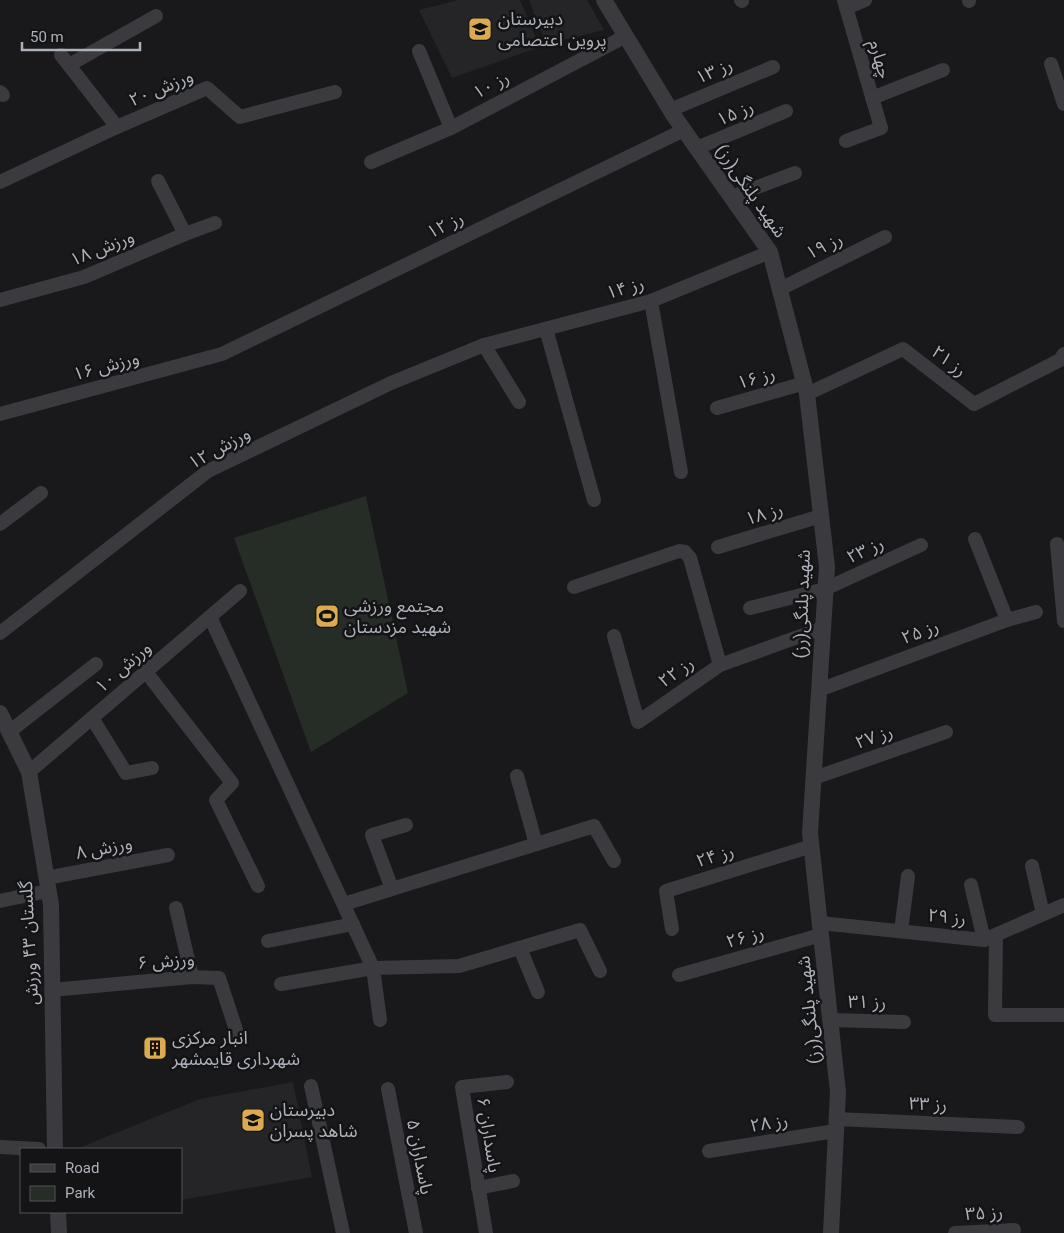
<svg xmlns="http://www.w3.org/2000/svg" width="1064" height="1233" viewBox="0 0 1064 1233" font-family="Roboto,'Noto Sans Arabic',sans-serif">
	<style>
		.built { fill: #252528 }
		.green { fill: #262c26 }
		.lines { fill: none; stroke-linecap: round; stroke-linejoin: round }
		.minor { stroke: #3b3b3f; stroke-width: 14 }
		.tertiary { stroke: #3b3b3f; stroke-width: 16 }
		.labels { text-anchor: middle; stroke-width: 5; stroke-linejoin: round; paint-order: stroke }
		.poi-label { font-size: 18px; fill: #adb1b9; stroke: #141416; text-anchor: start }
		.street-label { font-size: 18px; fill: #adb1b9; stroke: #141416 }
	</style>
	<rect width="100%" height="100%" fill="#19191b"/>
	<g class="built">
		<polygon points="458,0 520,0 540,47 452,78 419,10"/>
		<polygon points="529,0 587,0 604,30 546,44"/>
		<polygon points="293,1082 312,1177 181,1200 181,1149 76,1149 200,1099"/>
	</g>
	<polygon class="green" points="366,496 408,693 311,752 234,538"/>
	<g class="lines">
		<g class="minor">
			<polyline points="741,0 742,1"/>
			<polyline points="844,0 881,128 846,141"/>
			<polyline points="969,0 969,1"/>
			<polyline points="846,8 865,0"/>
			<polyline points="419,51 451,128"/>
			<polyline points="61,55 117,127"/>
			<polyline points="1051,64 1064,104"/>
			<polyline points="69,65 156,16"/>
			<polyline points="0,92 3,95"/>
			<polyline points="872,98 943,70"/>
			<polyline points="670,110 773,67"/>
			<polyline points="697,148 786,111"/>
			<polyline points="371,162 451,128 626,36"/>
			<polyline points="158,181 185,234"/>
			<polyline points="0,182 117,127 207,88 240,117 335,92"/>
			<polyline points="731,197 795,173"/>
			<polyline points="780,289 885,237"/>
			<polyline points="0,300 84,277 185,234 215,223"/>
			<polyline points="651,301 681,472"/>
			<polyline points="546,329 594,500"/>
			<polyline points="484,345 519,402"/>
			<polyline points="807,394 903,349 974,404 1060,360 1064,354"/>
			<polyline points="717,408 805,383"/>
			<polyline points="0,414 222,354 684,130"/>
			<polyline points="0,524 41,493"/>
			<polyline points="975,539 1007,620"/>
			<polyline points="1057,544 1064,621"/>
			<polyline points="718,547 821,516"/>
			<polyline points="574,587 679,551 685,552 690,558 720,665"/>
			<polyline points="750,608 825,589 921,545"/>
			<polyline points="210,617 373,968 380,1020"/>
			<polyline points="0,633 208,471 391,383 484,345 651,301 770,252"/>
			<polyline points="614,636 638,722 720,665 823,628"/>
			<polyline points="146,672 232,783 216,800 258,886"/>
			<polyline points="819,690 1007,620 1036,612"/>
			<polyline points="92,718 126,773 152,768"/>
			<polyline points="9,732 96,664"/>
			<polyline points="29,772 240,591"/>
			<polyline points="517,776 536,844"/>
			<polyline points="814,778 946,732"/>
			<polyline points="1032,866 1043,914"/>
			<polyline points="46,878 168,855"/>
			<polyline points="971,885 984,940"/>
			<polyline points="392,889 372,835 406,825"/>
			<polyline points="0,901 48,891"/>
			<polyline points="344,904 594,826 614,861"/>
			<polyline points="176,908 192,977"/>
			<polyline points="820,923 984,940 1064,905"/>
			<polyline points="672,929 666,891 812,846"/>
			<polyline points="901,931 908,876"/>
			<polyline points="996,935 995,1015 1064,1015"/>
			<polyline points="268,941 353,924"/>
			<polyline points="520,948 538,992"/>
			<polyline points="679,975 821,935"/>
			<polyline points="281,984 373,968 459,966 580,930 600,971"/>
			<polyline points="52,990 192,977 219,978 239,1039"/>
			<polyline points="830,1020 904,1022"/>
			<polyline points="311,1086 343,1233"/>
			<polyline points="388,1089 416,1233"/>
			<polyline points="836,1119 1018,1127"/>
			<polyline points="0,1147 39,1149"/>
			<polyline points="709,1151 835,1131"/>
			<polyline points="478,1188 513,1181"/>
			<polyline points="486,1233 462,1087 507,1082"/>
			<polyline points="955,1233 1014,1230"/>
		</g>
		<g class="tertiary">
			<polyline points="604,0 674,116 770,252 807,394 827,567 810,833 838,1092 831,1233"/>
			<polyline points="0,713 29,772 51,905 55,1149"/>
			<polyline points="58,1212 59,1233"/>
		</g>
	</g>
	<defs>
		<g id="school-square" transform="scale(1.25)"><rect x="-9" y="-9" width="18" height="18" rx="4" fill="#dbaa51" stroke="#141416"/><path d="M0-5L7-2L0 1L-7-2ZM-4 1L0 2.5L4 1V4Q0 6-4 4Z" fill="#111"/></g>
		<g id="stadium-square" transform="scale(1.25)"><rect x="-9" y="-9" width="18" height="18" rx="4" fill="#dbaa51" stroke="#141416"/><path d="M0-5a6.5 5 0 1 0 0 10a6.5 5 0 1 0 0-10ZM-3.5-1.8h7v3.6h-7Z" fill="#111"/></g>
		<g id="building-square" transform="scale(1.25)"><rect x="-9" y="-9" width="18" height="18" rx="4" fill="#dbaa51" stroke="#141416"/><path d="M-4-6H4V6H1V3H-1V6H-4ZM-2.5-4.3h1.7v1.8h-1.7ZM.8-4.3h1.7v1.8H.8ZM-2.5-1h1.7V.8h-1.7ZM.8-1h1.7V.8H.8Z" fill="#111"/></g>
	</defs>
	<g fill-rule="evenodd">
		<use href="#school-square" x="480" y="29"/>
		<use href="#stadium-square" x="327" y="616"/>
		<use href="#building-square" x="155" y="1048"/>
		<use href="#school-square" x="253" y="1120"/>
	</g>
	<g class="labels">
		<g class="poi-label">
			<text x="498" y="25">دبیرستان<tspan x="498" dy="21">پروین اعتصامی</tspan></text>
			<text x="344" y="612">مجتمع ورزشی<tspan x="344" dy="21">شهید مزدستان</tspan></text>
			<text x="172" y="1044">انبار مرکزی<tspan x="172" dy="21">شهرداری قایمشهر</tspan></text>
			<text x="270" y="1116">دبیرستان<tspan x="270" dy="21">شاهد پسران</tspan></text>
		</g>
		<g class="street-label">
			<text transform="translate(880 59) rotate(74)" y="6">چهارم</text>
			<text transform="translate(714 71) rotate(-23)" y="6">رز ۱۳</text>
			<text transform="translate(491 85) rotate(-28)" y="6">رز ۱۰</text>
			<text transform="translate(161 88) rotate(-23)" y="6">ورزش ۲۰</text>
			<text transform="translate(735 113) rotate(-23)" y="6">رز ۱۵</text>
			<text transform="translate(751 191) rotate(55)" y="6">شهید پلنگی(رز)</text>
			<text transform="translate(445 225) rotate(-26)" y="6">رز ۱۲</text>
			<text transform="translate(824 246) rotate(-26)" y="6">رز ۱۹</text>
			<text transform="translate(102 248) rotate(-22)" y="6">ورزش ۱۸</text>
			<text transform="translate(625 288) rotate(-16)" y="6">رز ۱۴</text>
			<text transform="translate(949 361) rotate(38)" y="6">رز ۲۱</text>
			<text transform="translate(106 366) rotate(-15)" y="6">ورزش ۱۶</text>
			<text transform="translate(756 378) rotate(-16)" y="6">رز ۱۶</text>
			<text transform="translate(219 448) rotate(-29)" y="6">ورزش ۱۲</text>
			<text transform="translate(764 514) rotate(-17)" y="6">رز ۱۸</text>
			<text transform="translate(865 550) rotate(-25)" y="6">رز ۲۳</text>
			<text transform="translate(802 604) rotate(-88)" y="6">شهید پلنگی(رز)</text>
			<text transform="translate(920 632) rotate(-20)" y="6">رز ۲۵</text>
			<text transform="translate(123 667) rotate(-41)" y="6">ورزش ۱۰</text>
			<text transform="translate(676 672) rotate(-35)" y="6">رز ۲۲</text>
			<text transform="translate(874 737) rotate(-19)" y="6">رز ۲۷</text>
			<text transform="translate(104 848) rotate(-11)" y="6">ورزش ۸</text>
			<text transform="translate(715 856) rotate(-17)" y="6">رز ۲۴</text>
			<text transform="translate(947 917) rotate(6)" y="6">رز ۲۹</text>
			<text transform="translate(745 937) rotate(-16)" y="6">رز ۲۶</text>
			<text transform="translate(29 943) rotate(-93)" y="6">گلستان ۴۳ ورزش</text>
			<text transform="translate(166 961) rotate(-4)" y="6">ورزش ۶</text>
			<text transform="translate(867 1002) rotate(1)" y="6">رز ۳۱</text>
			<text transform="translate(809 1010) rotate(-96)" y="6">شهید پلنگی(رز)</text>
			<text transform="translate(928 1104) rotate(2)" y="6">رز ۳۳</text>
			<text transform="translate(769 1123) rotate(-9)" y="6">رز ۲۸</text>
			<text transform="translate(489 1135) rotate(81)" y="6">پاسداران ۶</text>
			<text transform="translate(420 1157) rotate(79)" y="6">پاسداران ۵</text>
			<text transform="translate(984 1213) rotate(-3)" y="6">رز ۳۵</text>
		</g>
	</g>
	<rect x="20" y="1148" width="162" height="65" fill="#141416" stroke="#515357"/>
	<rect x="30" y="1164" width="25" height="8" fill="#3b3b3f" stroke="#515357"/>
	<text x="65" y="1173" font-size="15" fill="#adb1b9">Road</text>
	<rect x="30" y="1186" width="25" height="15" fill="#262c26" stroke="#515357"/>
	<text x="65" y="1198" font-size="15" fill="#adb1b9">Park</text>
	<path d="M22 42v8h118v-8" fill="none" stroke="#adb1b9" stroke-width="2.5"/>
	<text x="30" y="42" font-size="15" fill="#adb1b9" stroke="#141416" stroke-width="4" paint-order="stroke">50 m</text>
</svg>
